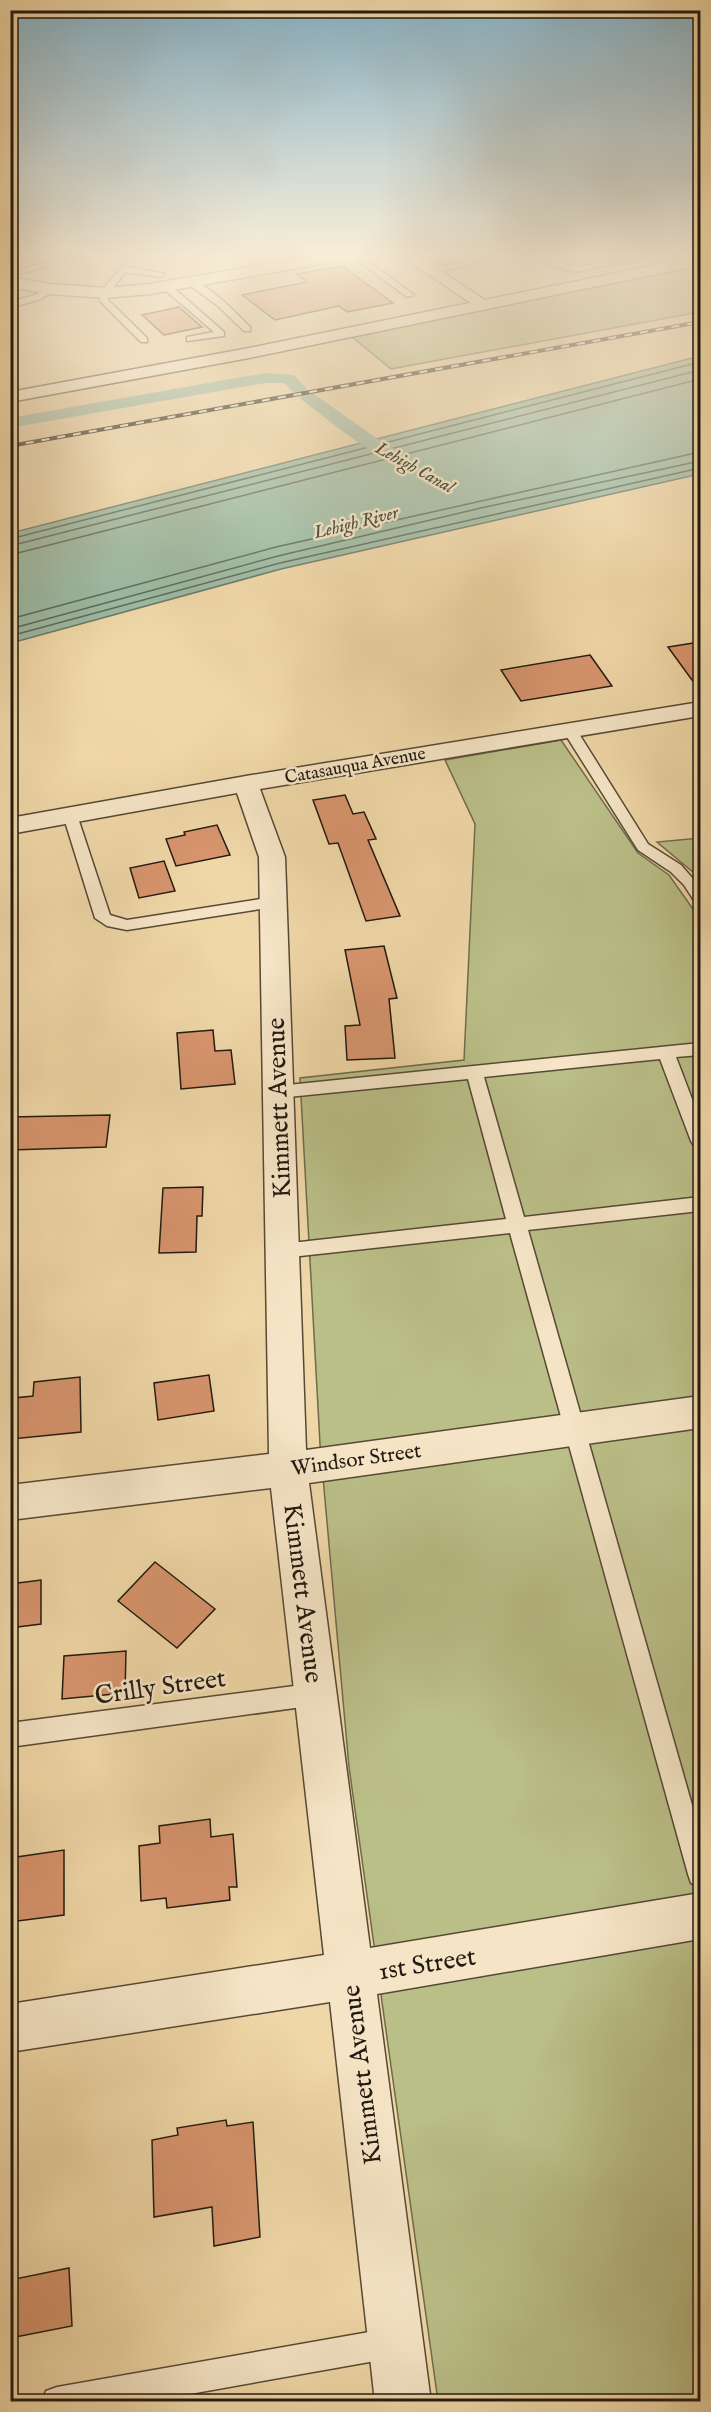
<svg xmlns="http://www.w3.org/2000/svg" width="711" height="2412" viewBox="0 0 711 2412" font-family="'IM FELL English',serif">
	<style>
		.green { fill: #babe87; stroke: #6e6c4c; stroke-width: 1.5 }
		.water { fill: #9bbaa3; stroke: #6b7a69; stroke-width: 1.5 }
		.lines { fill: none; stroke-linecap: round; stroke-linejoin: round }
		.shore { stroke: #5e6a5a; stroke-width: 1.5 }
		.canal { fill: #9bbaa3; fill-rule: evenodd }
		.building { fill: #d8956e; stroke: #221a11; stroke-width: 1.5 }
		.service-casing { stroke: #564936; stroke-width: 3 }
		.minor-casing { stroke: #564936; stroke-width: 3 }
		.tertiary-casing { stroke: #564936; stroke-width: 3 }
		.service { fill: #f5e5c6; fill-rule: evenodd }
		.minor { fill: #f5e5c6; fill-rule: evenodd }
		.tertiary { fill: #f5e5c6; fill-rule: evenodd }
		.rail-casing { stroke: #221a11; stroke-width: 4 }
		.rail { stroke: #f5e5c6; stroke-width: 2; stroke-dasharray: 8; stroke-linecap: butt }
		.labels { text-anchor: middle; stroke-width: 5; stroke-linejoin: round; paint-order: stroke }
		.far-water-label { font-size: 18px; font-style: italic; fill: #4c5244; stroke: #f5e5c6 }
		.far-street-label { font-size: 18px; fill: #221a11; stroke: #f5e5c6 }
		.street-label { font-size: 21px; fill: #221a11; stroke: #f5e5c6 }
		.near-street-label { font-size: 26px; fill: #221a11; stroke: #f5e5c6 }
	</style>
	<rect width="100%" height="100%" fill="#f0d7a7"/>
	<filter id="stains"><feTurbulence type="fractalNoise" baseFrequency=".00333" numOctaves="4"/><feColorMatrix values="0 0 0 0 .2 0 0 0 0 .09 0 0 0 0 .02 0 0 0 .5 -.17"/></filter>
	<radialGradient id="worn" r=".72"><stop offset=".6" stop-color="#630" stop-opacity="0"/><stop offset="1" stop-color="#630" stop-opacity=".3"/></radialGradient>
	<g class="green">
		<polygon points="700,263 700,312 391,369 351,336"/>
		<polygon points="561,740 638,853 669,875 700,919 700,2401 438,2401 349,1767 320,1444 300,1078 464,1060 475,824 445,760"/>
		<polygon points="700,838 700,878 657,842"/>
	</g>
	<polygon class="water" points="700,356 700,474 281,569 11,643 11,533"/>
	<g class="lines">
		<g class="shore">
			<polyline points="10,539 700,362"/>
			<polyline points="10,546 700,370"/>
			<polyline points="10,555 700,379"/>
			<polyline points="10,619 276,547 700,452"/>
			<polyline points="10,629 278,556 481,508 700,461"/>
			<polyline points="10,636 280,563 700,468"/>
		</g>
		<g class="canal">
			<polygon points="265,373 294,375 307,389 299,394 293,392 284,383 265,383 10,428 10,418"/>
			<path d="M308,392L314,394L379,440L409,457L412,461L409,465C388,470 322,415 302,400L300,397Z"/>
		</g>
	</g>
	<g class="building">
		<polygon points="342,266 393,303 347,312 339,306 275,320 242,295 307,282 297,274"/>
		<polygon points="179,307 202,327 164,335 142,315"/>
		<polygon points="700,642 700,691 668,647"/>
		<polygon points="590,655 612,686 521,701 501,670"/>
		<polygon points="345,795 353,814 364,812 376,839 368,840 400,916 366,921 338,843 329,844 313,800"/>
		<polygon points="217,825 230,855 176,866 166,839 185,835 184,832"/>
		<polygon points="164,861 175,891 139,898 130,868"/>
		<polygon points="384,946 397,998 389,999 395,1058 347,1060 345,1026 360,1025 345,950"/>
		<polygon points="213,1030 215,1051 231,1050 235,1084 181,1089 177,1033"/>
		<polygon points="110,1115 106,1147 10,1150 10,1117"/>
		<polygon points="203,1187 202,1216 197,1216 196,1252 159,1253 163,1188"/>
		<polygon points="209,1375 214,1411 158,1420 154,1383"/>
		<polygon points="80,1377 81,1432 12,1439 14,1398 33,1396 34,1382"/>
		<polygon points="155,1562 215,1609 177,1648 118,1601"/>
		<polygon points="41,1580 41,1624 10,1628 10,1584"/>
		<polygon points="126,1651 125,1693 62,1699 64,1656"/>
		<polygon points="210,1819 211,1837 233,1834 237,1887 229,1887 230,1900 167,1908 166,1898 141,1901 139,1846 160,1843 159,1826"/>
		<polygon points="64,1850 64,1915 10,1922 10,1858"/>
		<polygon points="226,2120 227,2126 253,2122 260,2237 214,2246 212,2207 154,2217 152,2140 178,2135 177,2128"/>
		<polygon points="69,2268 72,2326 10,2338 10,2280"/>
	</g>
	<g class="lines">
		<g class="service-casing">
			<g id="service">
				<polygon points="76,256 89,256 10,276 10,271"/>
				<polygon points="352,256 361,256 414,295 407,297"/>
				<polygon points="490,256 505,256 431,273 427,270"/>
				<path d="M535,256C547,255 555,263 567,265C582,269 600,263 615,259L612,256H650L576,272L557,268Z"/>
				<polygon points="123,266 165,274 161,277 125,272 108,295 108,300 147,338 147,342 141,342 100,301 99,293"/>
				<path d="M188,280C204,279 238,315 250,327V331H244L217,305L188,284Z"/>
				<polygon points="163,284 169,284 224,332 224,336 187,341 187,337 214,332 163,288"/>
				<polygon points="50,286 54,289 53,291 41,299 10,308 10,302 35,295"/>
				<polygon points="569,725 576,729 648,844 681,865 700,887 700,904 695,902 684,885 671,872 638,850 562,729"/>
				<polygon points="70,811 77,815 110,915 127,920 273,897 280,902 273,907 127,930 107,926 95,918 63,815"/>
				<polygon points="700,1043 700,1055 676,1057 700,1120 700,1147 694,1146 691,1141 660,1059 484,1077 524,1217 700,1197 700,1211 528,1230 700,1833 700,1886 691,1883 688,1874 510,1233 282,1258 275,1256 273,1251 275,1246 282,1244 506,1219 468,1079 278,1098 272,1096 270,1092 272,1088 278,1086"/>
				<polygon points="317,1683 325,1686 328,1694 325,1702 317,1705 10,1747 10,1723"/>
				<polygon points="392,2328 402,2333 407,2343 402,2353 392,2358 145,2402 42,2402 46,2391 57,2387"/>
			</g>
		</g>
		<g class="minor-casing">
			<g id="minor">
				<polygon points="314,256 346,256 338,261 150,294 106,298 50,294 10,287 10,277 50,284 106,288 150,284"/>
				<polygon points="401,256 419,256 492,305 484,310 478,308"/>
				<polygon points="700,702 700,716 260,789 285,857 306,1450 700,1396 700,1428 309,1483 370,1948 700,1893 700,1939 377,1994 431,2402 375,2402 330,2002 10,2052 10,2004 324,1955 271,1488 10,1520 10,1485 269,1454 259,857 237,793 10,834 10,818 246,776"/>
			</g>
		</g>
		<g class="tertiary-casing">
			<polygon id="tertiary" points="700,256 700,265 249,358 10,402 10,392 249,348"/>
		</g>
		<use href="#service" class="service"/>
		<use href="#minor" class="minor"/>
		<use href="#tertiary" class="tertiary"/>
		<g class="rail-casing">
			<polyline id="rail" points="10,446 700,322"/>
		</g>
		<use href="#rail" class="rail"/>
	</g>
	<linearGradient id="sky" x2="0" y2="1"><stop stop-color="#89b6cc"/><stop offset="0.43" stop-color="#f8edd7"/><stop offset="1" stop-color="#f8edd7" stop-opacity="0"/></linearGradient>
	<rect width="711" height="593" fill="url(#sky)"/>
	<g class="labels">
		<g class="far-water-label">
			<text transform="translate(415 467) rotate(29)" y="6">Lehigh Canal</text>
			<text transform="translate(356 522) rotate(-14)" y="6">Lehigh River</text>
		</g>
		<g class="far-street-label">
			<text transform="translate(355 765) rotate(-10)" y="6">Catasauqua Avenue</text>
		</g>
		<g class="street-label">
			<text transform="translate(356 1459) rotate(-8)" y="7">Windsor Street</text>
		</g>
		<g class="near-street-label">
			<text transform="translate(278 1108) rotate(-92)" y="9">Kimmett Avenue</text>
			<text transform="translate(304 1593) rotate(83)" y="9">Kimmett Avenue</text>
			<text transform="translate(160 1686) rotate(-8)" y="9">Crilly Street</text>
			<text transform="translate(427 1963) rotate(-9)" y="9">1st Street</text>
			<text transform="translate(361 2075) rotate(-97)" y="9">Kimmett Avenue</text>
		</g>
	</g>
	<rect width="711" height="2412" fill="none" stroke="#f0d7a7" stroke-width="36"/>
	<rect x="12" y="12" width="687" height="2388" fill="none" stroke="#221a11" stroke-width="3"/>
	<rect x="18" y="18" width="675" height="2376" fill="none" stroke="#221a11" stroke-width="1.5"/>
	<rect width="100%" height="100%" filter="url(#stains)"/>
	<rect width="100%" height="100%" fill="url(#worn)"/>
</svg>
